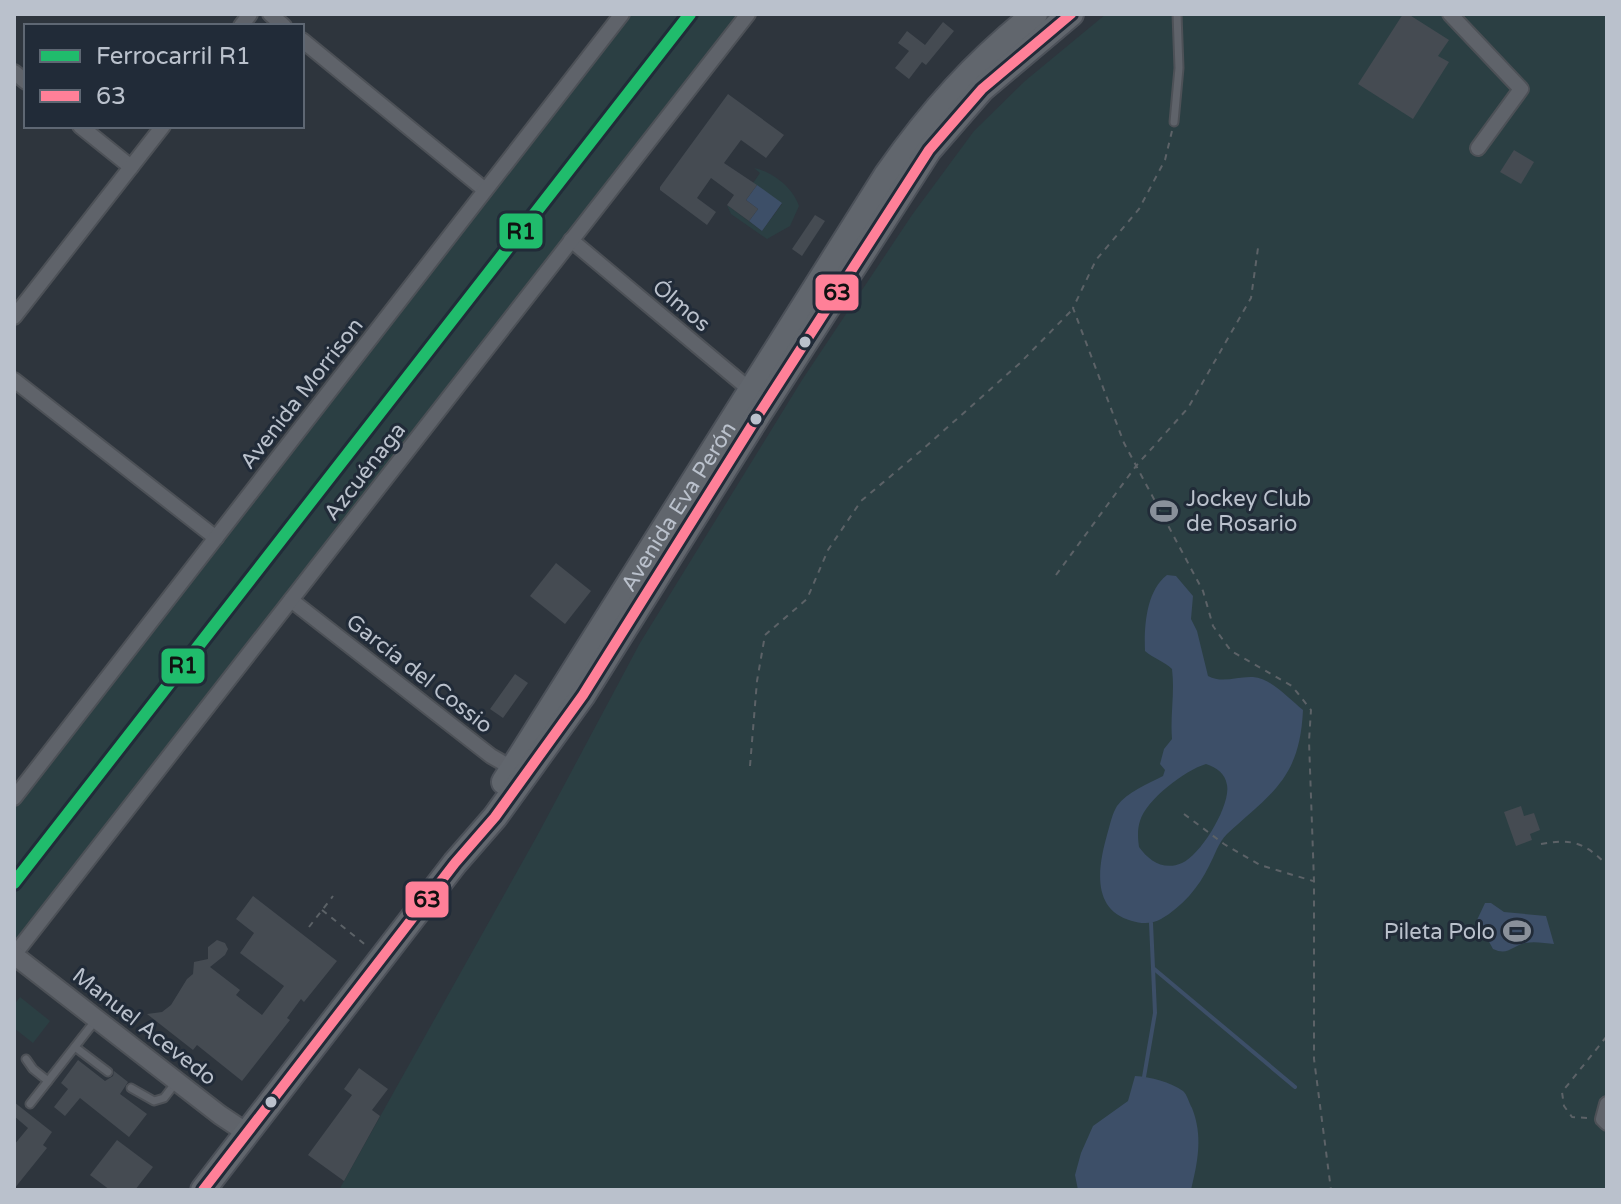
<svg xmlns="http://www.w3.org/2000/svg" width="1621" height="1204" viewBox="0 0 1621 1204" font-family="'Varela Round',sans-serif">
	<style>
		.green { fill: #2b3f43 }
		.water { fill: #3d4f68; fill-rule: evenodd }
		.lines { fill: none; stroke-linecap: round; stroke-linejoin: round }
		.stream { stroke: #3d4f68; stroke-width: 4 }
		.building { fill: #454b52 }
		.service-casing { stroke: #4d5157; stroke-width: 11 }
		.minor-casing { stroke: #4d5157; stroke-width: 18 }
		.tertiary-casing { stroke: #4d5157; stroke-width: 22 }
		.primary-casing { stroke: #4c5159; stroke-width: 28 }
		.path { stroke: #5c6267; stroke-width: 2; stroke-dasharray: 6 6; stroke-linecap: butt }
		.service { stroke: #5f636a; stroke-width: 7 }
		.minor { stroke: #5f636a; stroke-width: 14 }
		.tertiary { stroke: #5f636a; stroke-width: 18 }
		.primary { stroke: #61666d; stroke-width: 24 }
		.bus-1-casing { stroke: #212b38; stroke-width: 16 }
		.bus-1 { stroke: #ff8098; stroke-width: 10 }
		.rail-1-casing { stroke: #212b38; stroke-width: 18 }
		.rail-1 { stroke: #20bc6c; stroke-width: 12 }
		.bus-dot { fill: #bac1cc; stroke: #212b38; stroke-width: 3 }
		.labels { text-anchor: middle; stroke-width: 6; stroke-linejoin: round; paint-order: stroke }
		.street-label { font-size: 22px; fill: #bac1cc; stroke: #212b38 }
		.poi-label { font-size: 22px; fill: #bac1cc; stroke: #212b38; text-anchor: start }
		.line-badge { stroke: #212b38; stroke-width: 3 }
		.pale-badge-label { font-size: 22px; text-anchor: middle; font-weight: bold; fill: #111 }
	</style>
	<rect width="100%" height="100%" fill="#2e353d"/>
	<g class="green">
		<polygon points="622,14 748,14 14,955 14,798"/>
		<polygon points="1106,14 1607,14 1607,1190 339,1190 537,836 640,643 802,380 912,215 974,131 1025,81"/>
		<path d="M754,168C773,172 793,188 799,206L790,226L767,239L731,214L727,205L762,231L782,204L753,183L760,173Z"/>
		<polygon points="20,997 50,1021 33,1043 14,1028 14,1005"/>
	</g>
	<g class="water">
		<polygon points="757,185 782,203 762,231 749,221 758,209 746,200"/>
		<path d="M1167,575L1176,576L1193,596L1191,619L1197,631L1208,676C1223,684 1237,676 1253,677C1271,678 1289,699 1303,710C1300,778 1272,793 1227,834C1218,843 1215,855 1209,866C1199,887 1182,907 1161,919C1153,924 1141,924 1132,921C1091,910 1098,867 1107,835C1110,825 1112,814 1117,806C1127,792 1148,784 1163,776L1165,770L1160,764L1164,749L1172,739C1170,715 1175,693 1172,669C1164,661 1154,659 1145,651C1144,627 1146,591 1167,575ZM1206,764C1217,768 1225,773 1227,785C1231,805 1201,855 1182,863C1164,871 1149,861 1139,847C1138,839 1137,830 1140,821C1146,800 1185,770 1206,764Z"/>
		<path d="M1485,903H1491L1504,912L1546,916L1554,944C1545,943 1534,941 1525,943C1512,946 1508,956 1493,949L1477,920Z"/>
		<path d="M1135,1076C1151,1077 1170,1082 1183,1091C1187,1094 1189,1103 1192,1108C1203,1136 1198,1161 1191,1190H1078L1075,1175L1081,1153L1093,1126L1128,1101Z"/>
	</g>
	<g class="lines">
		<g class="stream">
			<polyline points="1153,968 1295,1087"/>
			<polyline points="1144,1077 1155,1013 1151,923"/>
		</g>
	</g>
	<g class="building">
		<polygon points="1403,14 1408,14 1449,40 1438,56 1449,62 1413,119 1358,84"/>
		<polygon points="943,22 954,31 926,65 922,62 909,79 895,68 909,51 898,43 907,31 925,45"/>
		<polygon points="728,94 784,135 766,158 741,140 724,163 757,185 746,200 758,209 749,221 727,205 734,195 711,178 697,198 716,212 707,225 660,190 660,187"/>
		<polygon points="1514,150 1534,162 1521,184 1500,172"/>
		<polygon points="815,215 825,221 802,256 792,249"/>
		<polygon points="556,563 591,591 565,624 530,596"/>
		<polygon points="515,674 528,683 503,718 490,709"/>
		<polygon points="1521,806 1524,816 1534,813 1540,830 1530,834 1532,840 1516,846 1504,812"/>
		<polygon points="253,896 337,961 304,1002 301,999 287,1018 290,1020 242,1081 197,1045 193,1050 147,1014 162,1012 171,1005 187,979 193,974 194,962 208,959 208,947 217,940 225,943 228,949 225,955 210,967 240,990 236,995 262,1015 284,986 240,953 254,933 236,919"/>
		<polygon points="78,1060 105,1081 113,1076 114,1071 128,1082 120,1094 147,1114 129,1137 80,1098 65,1116 54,1107 68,1089 61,1083"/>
		<polygon points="359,1068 388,1089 372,1110 380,1116 344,1181 308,1155 352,1095 344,1089"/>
		<polygon points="14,1102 52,1132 43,1145 47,1148 14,1189 14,1145 28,1128 14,1116"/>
		<polygon points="117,1140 153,1167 135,1190 110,1190 90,1175"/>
	</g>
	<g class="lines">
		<g class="service-casing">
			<g id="service">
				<polyline points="1174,122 1179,68 1177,14"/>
				<polyline points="75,1047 108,1072"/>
				<polyline points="26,1059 33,1069 48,1081"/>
				<polyline points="131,1088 154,1101 164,1098 177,1081"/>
				<polyline points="30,1104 95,1021"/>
			</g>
		</g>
		<g class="minor-casing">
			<g id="minor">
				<polyline points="270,14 284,26"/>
				<polyline points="1450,14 1521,89 1478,148"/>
				<polyline points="241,26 250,14"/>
				<polyline points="302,40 485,190"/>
				<polyline points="14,72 26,82"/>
				<polyline points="80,126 131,167"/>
				<polyline points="571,240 755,394"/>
				<polyline points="14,317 163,126"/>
				<polyline points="14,380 216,538"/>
				<polyline points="291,600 491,756 517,771"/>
				<polyline points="14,798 622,14"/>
				<polyline points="14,955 748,14"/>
				<polyline points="1607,1104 1603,1119 1607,1123"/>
			</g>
		</g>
		<g class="tertiary-casing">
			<polyline id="tertiary" points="14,955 220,1115 247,1133"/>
		</g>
		<g class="primary-casing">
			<g id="primary">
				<path id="s1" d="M504,782L887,174C931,111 975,62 1035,14"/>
				<polyline points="203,1190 455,863 495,817 583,695 759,414 929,150 982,89 1071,14"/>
			</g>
		</g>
		<g class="path">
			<polyline points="1172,131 1165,160 1139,209 1096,260 1073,308 1124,443 1203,591 1213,626 1231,651 1292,686 1311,710 1309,741 1314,881 1314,1059 1331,1190"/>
			<polyline points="1056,575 1136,466 1188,408 1251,298 1258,248"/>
			<polyline points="750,766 757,681 765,635 807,599 828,550 861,501 923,449 1020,363 1073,309"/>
			<polyline points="1184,814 1224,844 1260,865 1313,881"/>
			<path d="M1541,844C1572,838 1585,843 1607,865"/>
			<polyline points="322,910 368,947"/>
			<polyline points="309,927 333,896"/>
			<polyline points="1587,1118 1572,1117 1564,1106 1562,1092 1607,1036"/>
		</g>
		<use href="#service" class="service"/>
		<use href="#minor" class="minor"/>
		<use href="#tertiary" class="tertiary"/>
		<use href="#primary" class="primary"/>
		<g class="bus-1-casing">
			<polyline id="bus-1" points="203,1190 455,863 495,817 583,695 759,414 929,150 982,89 1071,14"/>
		</g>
		<use href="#bus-1" class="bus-1"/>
		<g class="rail-1-casing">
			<polyline id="rail-1" points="14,883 690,14"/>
		</g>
		<use href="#rail-1" class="rail-1"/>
	</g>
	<defs>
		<g id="stadium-bare" transform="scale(2.16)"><path d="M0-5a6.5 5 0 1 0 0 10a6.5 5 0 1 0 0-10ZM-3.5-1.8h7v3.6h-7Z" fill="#89909a" stroke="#212b38" stroke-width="2.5" paint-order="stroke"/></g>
	</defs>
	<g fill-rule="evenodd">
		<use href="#stadium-bare" x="1164" y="511"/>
		<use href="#stadium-bare" x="1517" y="931"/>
	</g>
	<g class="bus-dot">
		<circle cx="805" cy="342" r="7"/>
		<circle cx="756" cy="419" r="7"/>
		<circle cx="271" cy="1102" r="7"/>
	</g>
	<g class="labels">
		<g class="street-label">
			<text transform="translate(682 305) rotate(40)" y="8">Ólmos</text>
			<text transform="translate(301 393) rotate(-52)" y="8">Avenida Morrison</text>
			<text transform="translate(364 471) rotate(-52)" y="8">Azcuénaga</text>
			<text dy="8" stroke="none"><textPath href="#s1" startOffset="326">Avenida Eva Perón</textPath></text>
			<text transform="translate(420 673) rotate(38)" y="8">García del Cossio</text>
			<text transform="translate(145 1026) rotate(38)" y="8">Manuel Acevedo</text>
		</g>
		<g class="poi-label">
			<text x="1186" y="506">Jockey Club<tspan x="1186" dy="25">de Rosario</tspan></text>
			<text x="1495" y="939" text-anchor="end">Pileta Polo</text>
		</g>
	</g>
	<g class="line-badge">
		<rect x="498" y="212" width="46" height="38" rx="8" fill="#20bc6c"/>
		<rect x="814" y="273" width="46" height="39" rx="8" fill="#ff8098"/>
		<rect x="160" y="647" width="46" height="38" rx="8" fill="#20bc6c"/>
		<rect x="404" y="880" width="46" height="39" rx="8" fill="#ff8098"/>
	</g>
	<g class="pale-badge-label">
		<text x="521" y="239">R1</text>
		<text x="837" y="300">63</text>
		<text x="183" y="673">R1</text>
		<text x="427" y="907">63</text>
	</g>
	<rect width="1621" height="1204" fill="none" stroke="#bac1cc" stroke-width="32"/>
	<rect x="24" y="24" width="280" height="104" fill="#212b38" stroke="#5e6773" stroke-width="2"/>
	<rect x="40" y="50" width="40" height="12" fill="#20bc6c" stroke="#5e6773" stroke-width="2"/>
	<text x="96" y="64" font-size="24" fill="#bac1cc">Ferrocarril R1</text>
	<rect x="40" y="90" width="40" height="12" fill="#ff8098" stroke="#5e6773" stroke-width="2"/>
	<text x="96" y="104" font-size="24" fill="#bac1cc">63</text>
</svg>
